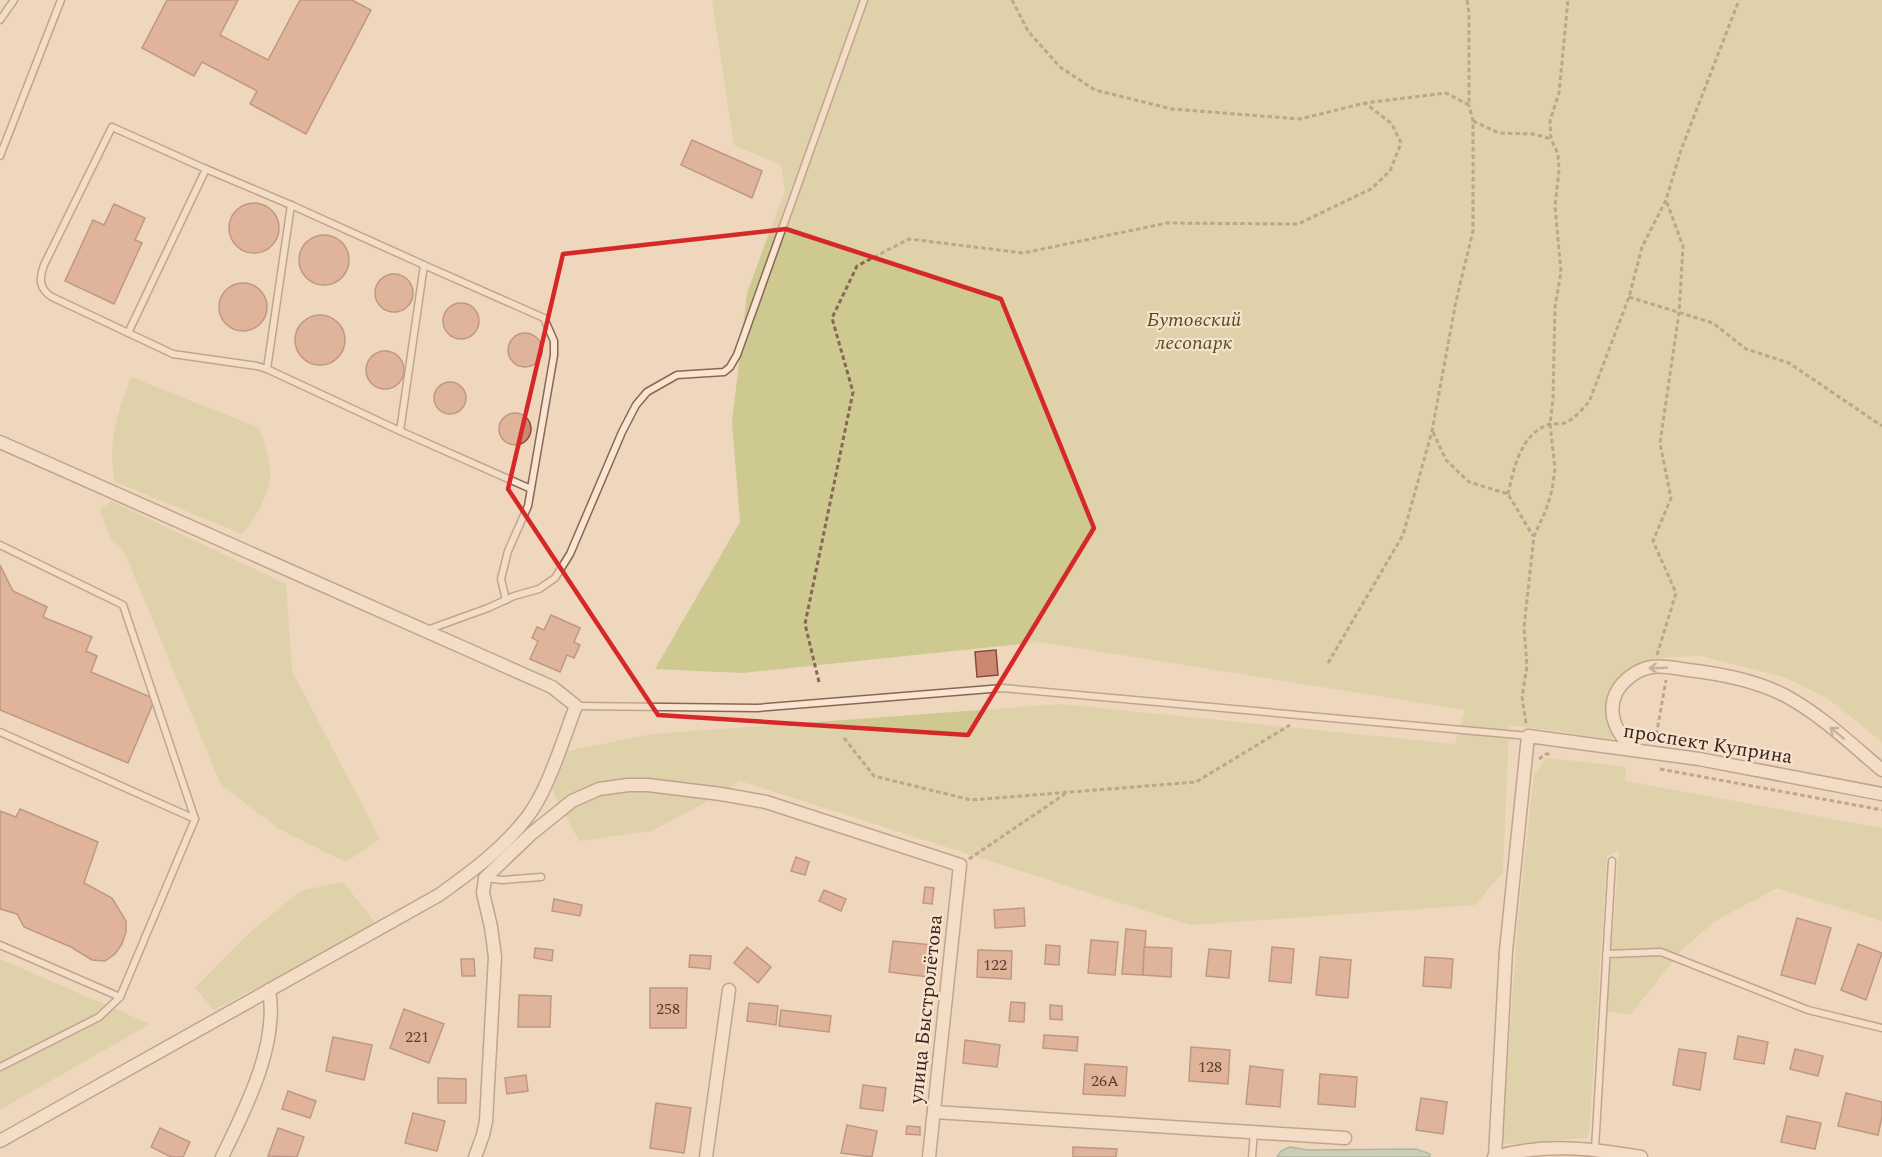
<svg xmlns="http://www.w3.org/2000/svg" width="1882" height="1157" viewBox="0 0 1882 1157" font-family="Spectral,serif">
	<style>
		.green { fill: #cdc991 }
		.water { fill: #a1c0b1; stroke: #688e7d; stroke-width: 1.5 }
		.building { fill: #ce8771; stroke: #874b3b; stroke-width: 1.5 }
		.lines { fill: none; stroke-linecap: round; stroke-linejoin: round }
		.service-casing { stroke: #876756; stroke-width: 9 }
		.minor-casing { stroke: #876756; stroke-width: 15 }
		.path { stroke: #876756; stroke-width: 3; stroke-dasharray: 4.5 3; stroke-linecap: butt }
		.service { stroke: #fae5d0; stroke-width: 6 }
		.minor { stroke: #fae5d0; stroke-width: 12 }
		.oneway { stroke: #988476 }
		.marked { fill: none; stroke: #d62828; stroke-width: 4.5; stroke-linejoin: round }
		.labels { text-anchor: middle; stroke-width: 4.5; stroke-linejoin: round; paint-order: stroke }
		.number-label { font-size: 16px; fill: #5c3c30 }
		.park-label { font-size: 20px; font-style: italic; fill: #505321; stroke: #f6e2cd }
		.street-label { font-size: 20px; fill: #36231b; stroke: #f6e2cd }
	</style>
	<rect width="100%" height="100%" fill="#efd7bd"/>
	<g class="green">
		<polygon points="712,0 1882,0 1882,742 1827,698 1784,677 1701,656 1659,658 1645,662 1633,669 1621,680 1615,736 1612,739 1509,725 1503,872 1475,905 1190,925 740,781 721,794 652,831 579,841 552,790 568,751 652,734 1061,704 1455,744 1465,710 1040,642 742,673 655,669 740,522 732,422 747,293 785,190 781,165 734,145"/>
		<path d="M131,377L259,428C264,443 272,463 270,479C267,499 254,519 242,534L115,482C107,442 117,414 131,377Z"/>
		<polygon points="111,501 286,584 292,671 380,839 346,862 279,829 221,785 124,551 109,536 100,510"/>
		<polygon points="1550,758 1626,767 1625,781 1882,828 1882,921 1777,888 1715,921 1682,950 1630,1015 1607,1011 1619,850 1607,856 1589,1135 1587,1138 1513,1144 1506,1144 1502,1140 1517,931 1534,773 1538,771 1545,759"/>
		<polygon points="343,882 377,925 214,1010 195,988 247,935 300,891"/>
		<polygon points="0,959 150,1024 0,1110"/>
	</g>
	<polygon class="water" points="1290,1147 1308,1150 1416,1149 1430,1154 1430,1157 1277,1157 1281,1151"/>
	<g class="building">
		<polygon points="167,0 238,0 220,35 268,60 300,0 352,0 371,10 306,134 250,104 257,91 202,62 194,76 142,48"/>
		<polygon points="692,140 762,171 752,198 681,165"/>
		<circle cx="254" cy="228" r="25"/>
		<polygon points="114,204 145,218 135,240 142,243 114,304 65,281 93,220 104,225"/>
		<circle cx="324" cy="260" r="25"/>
		<circle cx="394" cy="293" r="19"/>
		<circle cx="243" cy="307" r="24"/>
		<circle cx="461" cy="321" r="18"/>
		<circle cx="320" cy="340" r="25"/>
		<circle cx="525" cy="350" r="17"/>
		<circle cx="385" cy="370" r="19"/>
		<circle cx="450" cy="398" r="16"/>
		<circle cx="515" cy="429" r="16"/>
		<polygon points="0,565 13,591 47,607 43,617 92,637 86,651 97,656 91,672 155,699 128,763 0,710"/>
		<polygon points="551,615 580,628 574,642 580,645 574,658 567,655 560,672 530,659 538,641 532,638 537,627 544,630"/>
		<polygon points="996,650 998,675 977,677 975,652"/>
		<polygon points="20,809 98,842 84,883 112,898 126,921 126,932 122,944 115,954 105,961 92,960 71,947 24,927 17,914 0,909 0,811 16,817"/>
		<polygon points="796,857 809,862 805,875 791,871"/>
		<polygon points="925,887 934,888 932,904 923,903"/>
		<polygon points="824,890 846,899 841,911 819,901"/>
		<polygon points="554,899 582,905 580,916 552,911"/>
		<polygon points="1024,908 1025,926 995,928 994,910"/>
		<polygon points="1797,918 1831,928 1815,984 1781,975"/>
		<polygon points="1126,929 1146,931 1143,975 1122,974"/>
		<polygon points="1091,940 1118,942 1115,975 1088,973"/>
		<polygon points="893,941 932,945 928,977 889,972"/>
		<polygon points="1858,944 1882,953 1866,1000 1841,990"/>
		<polygon points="1046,945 1060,946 1059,965 1045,964"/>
		<polygon points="747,947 771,967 758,983 734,963"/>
		<polygon points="1144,947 1172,948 1171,977 1143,975"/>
		<polygon points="1272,947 1294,949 1291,983 1269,981"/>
		<polygon points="535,948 553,950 552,961 534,958"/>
		<polygon points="1209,949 1231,951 1229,978 1206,976"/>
		<polygon points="978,950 1012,951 1011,979 977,977"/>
		<polygon points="690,955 711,956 710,969 689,967"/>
		<polygon points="1320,957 1351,960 1348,998 1316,995"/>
		<polygon points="1425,957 1453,959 1451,988 1423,986"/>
		<polygon points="461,959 474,959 475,976 462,976"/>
		<polygon points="650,988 687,988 686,1028 650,1028"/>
		<polygon points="519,995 551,996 550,1027 518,1027"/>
		<polygon points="1011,1002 1025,1003 1024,1022 1009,1021"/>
		<polygon points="749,1003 778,1006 776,1025 747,1021"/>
		<polygon points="1050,1005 1062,1006 1062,1020 1050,1019"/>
		<polygon points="404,1009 444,1024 429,1063 390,1048"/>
		<polygon points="781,1010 831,1016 829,1032 779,1026"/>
		<polygon points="1044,1035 1078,1037 1077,1051 1043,1048"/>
		<polygon points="1738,1036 1768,1042 1764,1064 1734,1059"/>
		<polygon points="333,1037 372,1045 364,1080 326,1071"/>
		<polygon points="965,1040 1000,1045 997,1067 963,1063"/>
		<polygon points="1191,1047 1230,1050 1228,1084 1189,1081"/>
		<polygon points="1679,1049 1706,1053 1700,1090 1673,1085"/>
		<polygon points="1795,1049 1823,1056 1818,1076 1790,1069"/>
		<polygon points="1085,1064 1127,1067 1125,1096 1083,1094"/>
		<polygon points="1250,1066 1283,1070 1280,1107 1246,1104"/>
		<polygon points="1320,1074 1357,1077 1355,1107 1318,1104"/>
		<polygon points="526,1075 528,1091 507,1094 505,1078"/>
		<polygon points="438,1078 466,1079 466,1103 438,1103"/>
		<polygon points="863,1085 886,1088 883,1111 860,1108"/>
		<polygon points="288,1091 316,1101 310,1118 282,1109"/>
		<polygon points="1846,1093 1882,1102 1882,1117 1878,1135 1838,1126"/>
		<polygon points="1421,1098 1447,1102 1443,1134 1416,1130"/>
		<polygon points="656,1103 691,1108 684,1153 650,1148"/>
		<polygon points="413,1113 445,1121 437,1151 405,1143"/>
		<polygon points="1787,1116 1821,1123 1815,1149 1781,1142"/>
		<polygon points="847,1125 877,1131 872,1157 841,1153"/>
		<polygon points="907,1126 920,1127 920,1135 906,1134"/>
		<polygon points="160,1128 190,1142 183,1157 171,1157 151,1147"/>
		<polygon points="278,1128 304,1137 297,1157 268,1156"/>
		<polygon points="1073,1147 1117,1149 1116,1157 1073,1157"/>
	</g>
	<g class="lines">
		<g class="service-casing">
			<g id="service">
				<polyline points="0,20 14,0"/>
				<polyline points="0,156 61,0"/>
				<path d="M206,169L112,127L44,265C39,279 39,289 52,297L173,354L257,366L267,369"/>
				<polyline points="128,333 206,169 291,205"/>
				<polyline points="400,431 267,369 291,205 424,265"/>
				<polyline points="0,545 123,605 195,819 120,997 99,1017 0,1067"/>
				<polyline points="506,600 501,579 508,551 528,506 554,355 554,341 544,318 424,265 400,431 531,489"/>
				<polyline points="427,630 488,608 514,596 539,589 555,578 570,554 622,432 636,405 647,392 677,375 724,372 730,367 737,355 864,0"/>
				<polyline points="576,706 757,708 1003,688 1528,736"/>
				<polyline points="0,732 195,819"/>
				<polyline points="485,878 503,880 541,877"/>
				<polyline points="0,945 120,997"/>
				<polyline points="1606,954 1661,952 1808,1010 1882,1028"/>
				<polyline points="1595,1149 1612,861"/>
				<polyline points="1252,1157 1254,1132"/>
			</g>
		</g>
		<g class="minor-casing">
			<g id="minor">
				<path d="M0,442L552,687L576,706C563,739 549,788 528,816C504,848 471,872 439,895L0,1141"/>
				<path d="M1633,750C1618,734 1606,716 1616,693C1623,680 1637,669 1652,667C1663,665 1676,668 1688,670C1721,674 1754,680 1784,695C1820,714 1851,744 1882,770"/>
				<polyline points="934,1112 1345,1138"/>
				<path d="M222,1157C245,1110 279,1044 269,990"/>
				<polyline points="475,1157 483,1135 486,1121 495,957 491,927 483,893 485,878 531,834 572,801 599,789 628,785 648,785 721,794 766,802 960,865 929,1157"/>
				<polyline points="706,1157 729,990"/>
				<path d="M1494,1157C1545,1143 1590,1148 1641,1157"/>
				<polyline points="1495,1157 1506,951 1528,736 1699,759 1882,794"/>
			</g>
		</g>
		<g class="path">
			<polyline points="1012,0 1028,31 1060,67 1095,90 1172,109 1300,119 1365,103 1446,93 1469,105 1469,13 1467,0"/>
			<polyline points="1473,121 1499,133 1533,134 1551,139"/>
			<polyline points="1629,297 1713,323 1746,349 1789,363 1882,426"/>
			<polyline points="1433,432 1446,460 1469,482 1508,494 1533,536"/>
			<path d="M1508,494C1514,467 1521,433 1550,424C1554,423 1560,425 1564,423C1574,420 1582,409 1589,402L1629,297L1642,247L1666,200L1681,150L1739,0"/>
			<polyline points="1657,655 1676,593 1653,541 1671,498 1660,443 1679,313 1683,246 1666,200"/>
			<polyline points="1328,663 1403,535 1432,431 1456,301 1473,231 1473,121 1469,105"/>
			<polyline points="819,682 805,624 853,392 832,318 857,266 909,239 1023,253 1167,223 1298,224 1371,189 1390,171 1401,143 1392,124 1365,103"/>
			<polyline points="1526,723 1522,697 1527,666 1524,627 1534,536 1546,510 1552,490 1555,469 1550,424 1553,399 1555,307 1561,272 1555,206 1559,170 1558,154 1551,139 1550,121 1559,93 1568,0"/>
			<polyline points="844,738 874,776 971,800 1196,782 1290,725"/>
			<polyline points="1655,742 1666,680"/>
			<polyline points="1539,759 1546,754 1552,754"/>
			<polyline points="1660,769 1882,810"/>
			<polyline points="969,859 1065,794"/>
		</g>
		<use href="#service" class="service"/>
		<use href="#minor" class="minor"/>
	</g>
	<defs><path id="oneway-shaft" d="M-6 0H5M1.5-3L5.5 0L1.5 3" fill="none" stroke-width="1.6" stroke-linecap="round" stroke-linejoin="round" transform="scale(1.5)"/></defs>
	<g class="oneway">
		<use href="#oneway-shaft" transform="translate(1658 668) rotate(178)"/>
		<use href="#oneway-shaft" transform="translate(1837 733) rotate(-140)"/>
	</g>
	<path d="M0 0H1882V1157H0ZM786,229L1001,299L1094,528L968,735L658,715L508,489L563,254Z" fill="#efd7bd" fill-opacity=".55" fill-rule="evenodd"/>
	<path class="marked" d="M786,229L1001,299L1094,528L968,735L658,715L508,489L563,254Z"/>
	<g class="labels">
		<g class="number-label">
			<text x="995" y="970">122</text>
			<text x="668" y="1014">258</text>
			<text x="417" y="1042">221</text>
			<text x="1210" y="1072">128</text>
			<text x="1105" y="1086">26А</text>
		</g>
		<g class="park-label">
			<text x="1194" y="326">Бутовский<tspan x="1194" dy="23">лесопарк</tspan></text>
		</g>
		<g class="street-label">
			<text transform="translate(1708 743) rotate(9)" y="7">проспект Куприна</text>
			<text transform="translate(925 1009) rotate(-84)" y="7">улица Быстролётова</text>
		</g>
	</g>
</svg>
